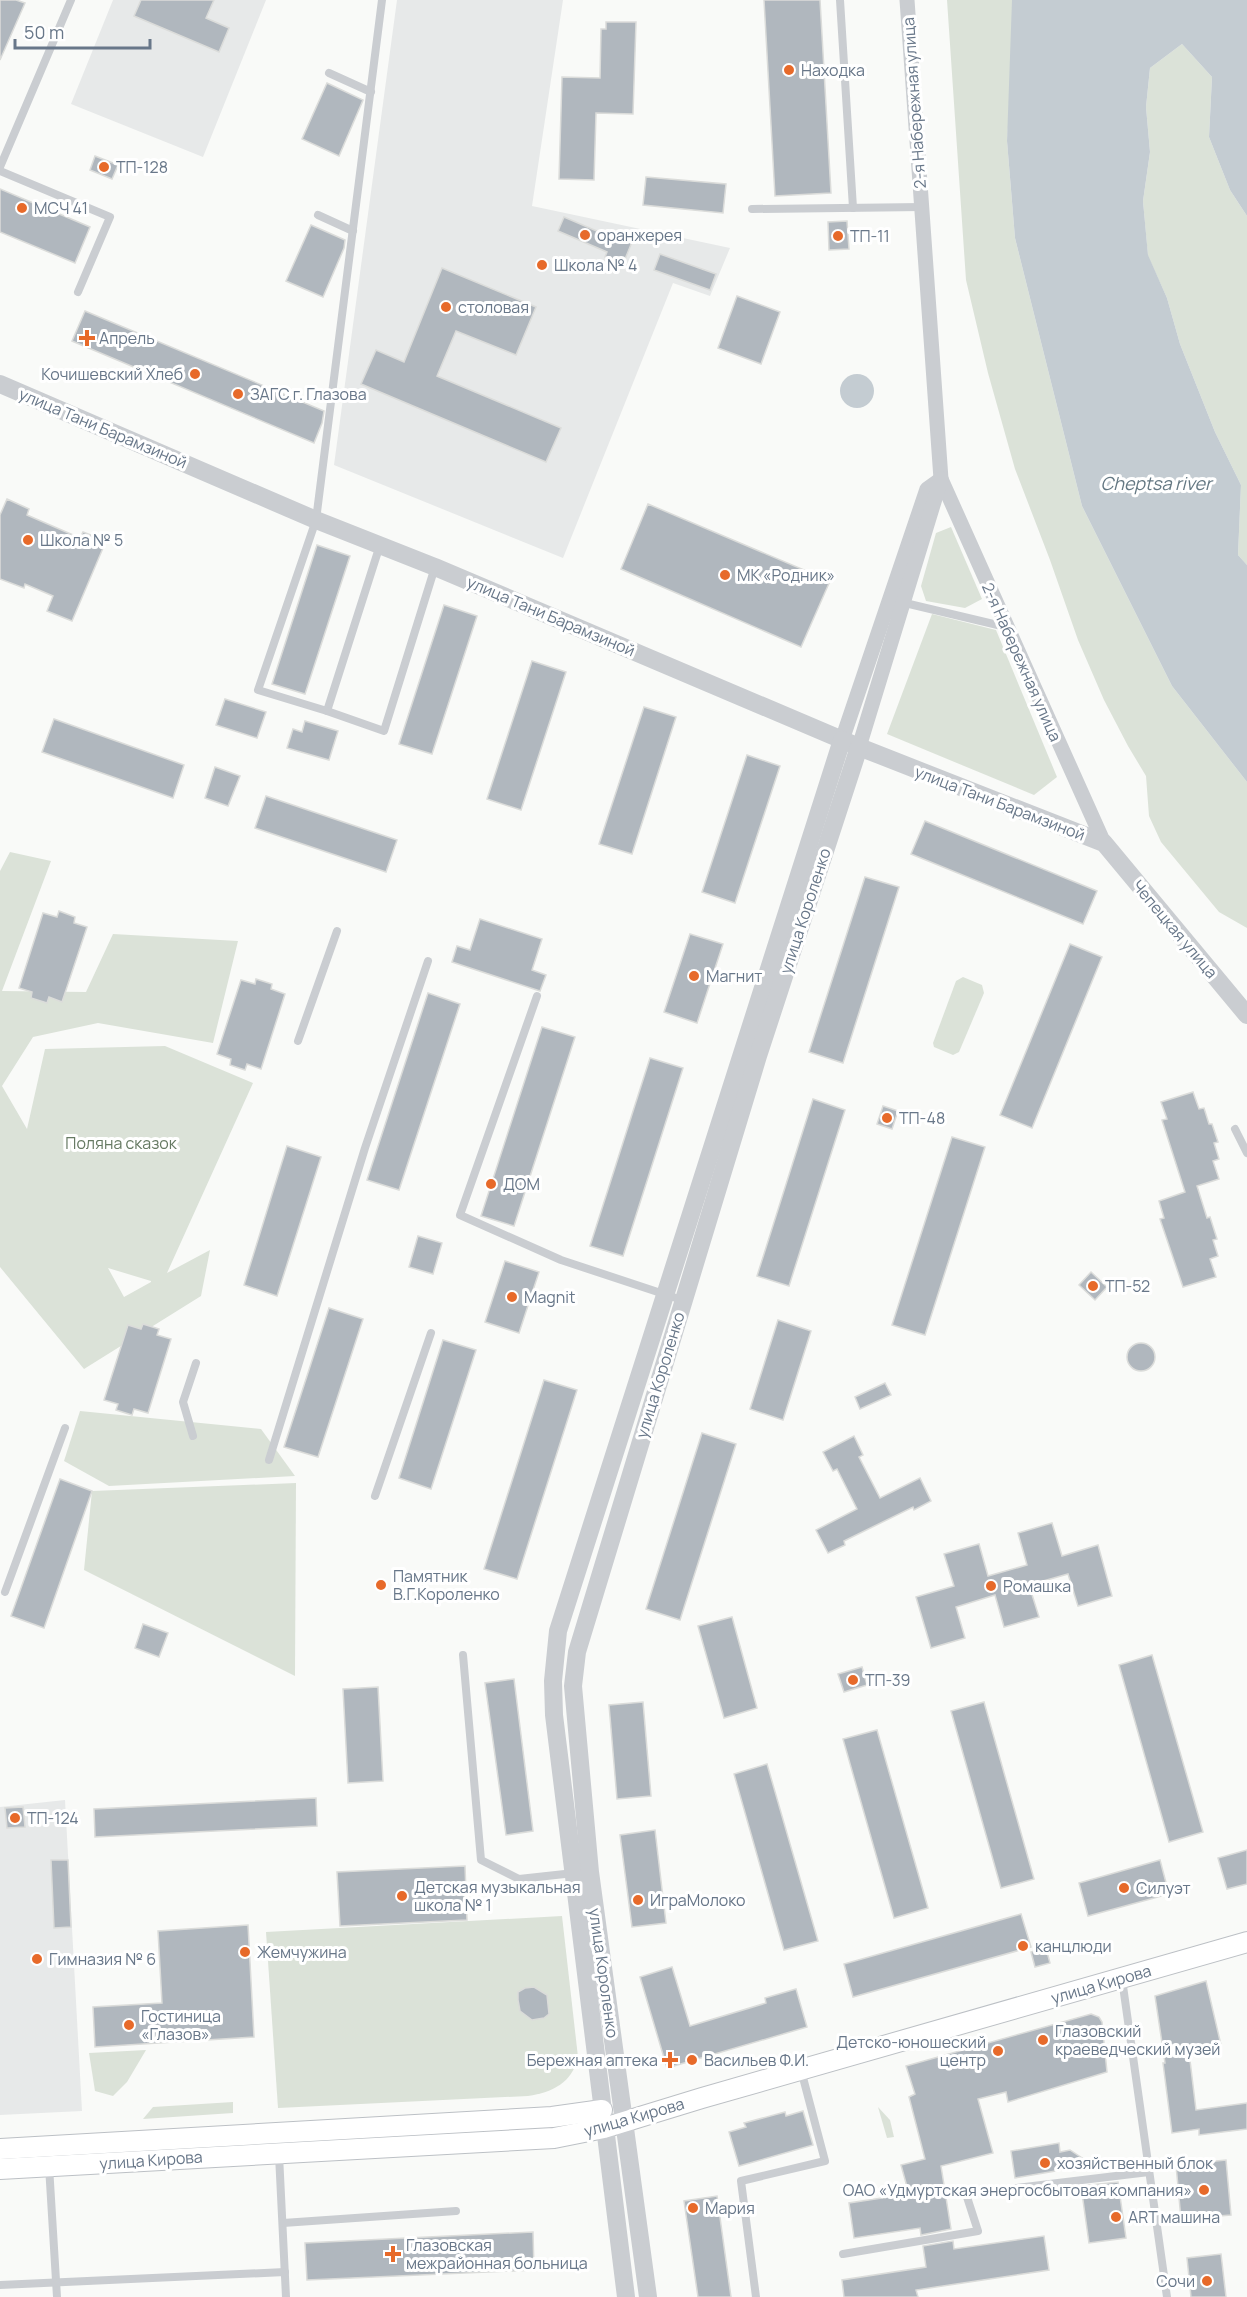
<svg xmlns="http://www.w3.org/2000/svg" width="1247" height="2297" viewBox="0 0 1247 2297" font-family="Manrope,sans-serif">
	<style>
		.built { fill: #e7e9e9 }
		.green { fill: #dbe2d8; fill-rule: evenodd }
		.water { fill: #c4ccd2 }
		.building { fill: #b0b7be; stroke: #dbdcda; stroke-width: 1.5 }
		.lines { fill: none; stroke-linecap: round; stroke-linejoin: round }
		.secondary-casing { stroke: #bcc0c5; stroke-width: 22 }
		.service { stroke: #cacdd1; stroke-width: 8 }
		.minor { stroke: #cacdd1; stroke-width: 15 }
		.tertiary { stroke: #cacdd1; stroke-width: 18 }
		.secondary { stroke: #fff; stroke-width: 20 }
		.poi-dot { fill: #e76a2a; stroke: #fff; stroke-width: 2 }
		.labels { text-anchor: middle; stroke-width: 6; stroke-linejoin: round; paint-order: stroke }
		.poi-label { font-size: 16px; fill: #687789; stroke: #fff; text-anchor: start }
		.street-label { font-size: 16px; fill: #687789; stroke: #fff }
		.park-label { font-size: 16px; fill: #667a63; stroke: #fff }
		.water-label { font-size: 18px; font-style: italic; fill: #647883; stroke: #fff }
	</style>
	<rect width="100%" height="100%" fill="#f9faf8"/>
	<g class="built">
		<polygon points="113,0 266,0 203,157 71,104"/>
		<polygon points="397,0 563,0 532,206 730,248 710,296 673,283 563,558 334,465"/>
		<polygon points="65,1800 82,2111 0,2115 0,1807"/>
	</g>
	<g class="green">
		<polygon points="947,0 1017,0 1007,141 1015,238 1082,506 1172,686 1247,782 1247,928 1219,912 1161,842 1149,816 1146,776 1128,746 1104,700 1078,640 1050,560 1015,469 988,373 966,280"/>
		<polygon points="1182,44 1212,77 1209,137 1230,190 1247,216 1247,565 1238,555 1241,485 1215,432 1180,344 1167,298 1148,256 1143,201 1150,152 1146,107 1150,68"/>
		<polygon points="951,527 982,599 965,608 926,601 921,586 936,533"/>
		<polygon points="932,614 996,630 1057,777 1034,795 887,734"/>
		<path d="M10,852L51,861L2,991L86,992L113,934L238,941L213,1043L98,1023L33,1037L2,1086L27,1129L45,1049L165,1046L253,1083L167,1273L210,1250L201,1296L84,1369L0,1267V871ZM108,1268L151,1281V1282L124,1297Z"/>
		<polygon points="963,977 982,985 984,993 959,1052 953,1055 934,1047 933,1043 956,981"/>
		<polygon points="80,1411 261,1429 295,1476 109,1486 64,1461"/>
		<polygon points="296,1483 295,1676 84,1570 92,1491"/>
		<path d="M562,1916L578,2057C572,2083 553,2092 528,2096L278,2108L266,1932Z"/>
		<polygon points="146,2050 127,2082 113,2096 95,2091 89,2053"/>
		<polygon points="233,2102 233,2113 143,2119 153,2107"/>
		<polygon points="878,2107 890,2120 894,2137 887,2138"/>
	</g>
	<g class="water">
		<polygon points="1012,0 1247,0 1247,216 1230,190 1209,137 1212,77 1182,44 1150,68 1146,107 1150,152 1143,201 1148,255 1167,298 1180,344 1215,432 1241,485 1238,555 1247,565 1247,782 1172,686 1082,506 1015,238 1007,141"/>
		<circle cx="857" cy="391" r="17"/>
	</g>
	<g class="building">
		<polygon points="0,0 16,0 25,3 0,60"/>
		<polygon points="141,0 214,0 206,18 229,28 219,52 134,16"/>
		<polygon points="764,0 820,0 831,193 775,196"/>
		<polygon points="606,22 636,22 633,114 596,113 594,180 559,179 562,77 600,78 601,29 606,29"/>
		<polygon points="327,83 363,100 339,156 302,139"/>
		<polygon points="95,156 118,165 112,179 90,170"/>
		<polygon points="646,177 726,184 723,213 643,205"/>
		<polygon points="0,189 90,227 75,263 0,232"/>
		<polygon points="564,217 613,238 615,234 632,242 623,264 605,257 607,252 558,231"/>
		<polygon points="847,221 849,249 829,250 828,222"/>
		<polygon points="311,225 345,240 344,248 323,297 286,281"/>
		<polygon points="660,254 716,274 710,290 654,270"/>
		<polygon points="442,268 536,307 516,355 456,331 437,376 561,428 546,462 361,384 376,350 404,362"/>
		<polygon points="737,296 780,312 761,364 718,348"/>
		<polygon points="85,311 324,411 322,423 314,443 72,341"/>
		<polygon points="7,499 29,509 27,515 80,538 83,532 106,541 72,621 47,611 53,596 25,584 24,588 0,579 0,515"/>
		<polygon points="648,504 830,581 801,647 621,569"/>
		<polygon points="317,545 350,556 305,694 272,684"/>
		<polygon points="444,605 477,616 432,754 399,744"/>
		<polygon points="532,661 566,672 521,810 487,799"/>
		<polygon points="225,699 266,712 257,738 216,725"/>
		<polygon points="644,707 676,717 632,854 599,844"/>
		<polygon points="54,719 184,765 173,798 42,752"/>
		<polygon points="305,721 338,731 329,760 287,748 293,729 302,732"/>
		<polygon points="747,755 780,766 735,903 702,892"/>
		<polygon points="215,767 240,776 228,806 205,798"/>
		<polygon points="266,796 397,840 386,872 255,828"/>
		<polygon points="925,821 1097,891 1083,924 911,854"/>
		<polygon points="865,877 899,887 843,1063 809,1052"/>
		<polygon points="59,911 75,917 74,923 87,927 62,1002 49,997 47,1003 31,998 32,992 19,988 43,913 57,917"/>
		<polygon points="480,919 542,939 532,970 546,975 540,991 452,962 457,946 470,950"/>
		<polygon points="690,934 723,944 697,1023 664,1012"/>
		<polygon points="1070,944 1102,957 1032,1128 1000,1115"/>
		<polygon points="256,979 272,984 271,989 285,994 261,1069 247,1064 245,1070 230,1065 231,1059 217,1054 241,980 255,984"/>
		<polygon points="428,993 460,1004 399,1190 367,1180"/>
		<polygon points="542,1027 575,1037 514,1226 481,1216"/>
		<polygon points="650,1058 683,1068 623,1256 590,1246"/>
		<polygon points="1193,1092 1199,1109 1204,1108 1209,1124 1212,1124 1218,1142 1214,1143 1219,1159 1213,1161 1219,1179 1197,1186 1207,1218 1210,1217 1217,1239 1213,1240 1218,1256 1210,1259 1216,1277 1183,1287 1160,1219 1164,1218 1159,1201 1185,1192 1162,1120 1167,1119 1161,1102"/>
		<polygon points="813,1099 845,1110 789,1286 757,1276"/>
		<polygon points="883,1106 898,1111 892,1129 877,1124"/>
		<polygon points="952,1137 985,1147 925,1335 892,1325"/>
		<polygon points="287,1146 321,1157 277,1296 244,1285"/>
		<polygon points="418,1236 442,1243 433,1274 409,1267"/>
		<polygon points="505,1261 539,1272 519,1333 485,1322"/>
		<polygon points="1091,1272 1107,1287 1095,1300 1079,1285"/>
		<polygon points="329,1308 363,1319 318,1457 284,1447"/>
		<polygon points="778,1320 811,1331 783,1420 750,1409"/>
		<polygon points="143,1324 159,1329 157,1335 171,1339 148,1413 134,1409 132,1415 116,1410 118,1404 104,1400 128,1325 141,1329"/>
		<polygon points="443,1340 476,1350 431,1489 399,1478"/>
		<circle cx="1141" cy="1357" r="14"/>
		<polygon points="544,1380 577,1390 517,1579 484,1569"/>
		<polygon points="885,1383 891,1395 860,1409 855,1397"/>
		<polygon points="702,1433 736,1444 680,1620 646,1609"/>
		<polygon points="854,1436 863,1455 859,1457 880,1498 920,1478 931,1501 914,1510 913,1507 844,1541 845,1545 828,1553 816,1530 857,1509 837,1469 833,1471 823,1452"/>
		<polygon points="60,1479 92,1491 44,1628 11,1616"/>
		<polygon points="1052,1523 1062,1556 1098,1545 1112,1596 1078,1606 1068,1574 1029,1585 1039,1617 1004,1627 995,1595 956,1607 965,1638 931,1648 916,1597 954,1586 944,1554 979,1544 988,1576 1027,1565 1018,1533"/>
		<polygon points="732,1617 757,1708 724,1718 698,1626"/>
		<polygon points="143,1624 168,1633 159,1657 135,1648"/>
		<polygon points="1152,1655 1203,1832 1169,1842 1119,1665"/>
		<polygon points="862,1667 867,1685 844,1692 838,1674"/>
		<polygon points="514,1679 533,1831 506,1835 485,1683"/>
		<polygon points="378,1687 383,1781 348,1783 343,1689"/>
		<polygon points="643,1702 651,1796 617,1799 609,1705"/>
		<polygon points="984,1702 1034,1879 1001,1888 951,1711"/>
		<polygon points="877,1730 928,1908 894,1918 843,1739"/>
		<polygon points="767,1764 818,1941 784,1950 734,1774"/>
		<polygon points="316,1798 317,1826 95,1837 94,1809"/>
		<polygon points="23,1807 25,1827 7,1828 5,1808"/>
		<polygon points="655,1830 666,1923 632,1927 620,1835"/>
		<polygon points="1247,1850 1247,1884 1227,1889 1218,1858"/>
		<polygon points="51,1860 68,1860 71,1927 54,1928"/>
		<polygon points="1160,1860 1169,1894 1088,1916 1079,1883"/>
		<polygon points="465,1866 467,1920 340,1926 337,1872"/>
		<polygon points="1021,1914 1031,1947 853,1997 844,1964"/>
		<polygon points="248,1925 254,2037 95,2047 93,2007 162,2003 158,1931"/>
		<polygon points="1046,1948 1050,1963 1035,1967 1031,1952"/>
		<polygon points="672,1967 690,2026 766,2003 765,1998 796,1989 807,2027 667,2068 640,1977"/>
		<polygon points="1206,1981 1221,2045 1189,2052 1196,2110 1247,2103 1247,2129 1199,2135 1199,2129 1172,2133 1163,2063 1165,2063 1155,1996"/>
		<polygon points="534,1987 547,1995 549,2014 544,2018 532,2020 520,2011 518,2000 518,1992 525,1988"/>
		<polygon points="1091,2014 1099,2017 1102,2022 1107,2072 1008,2102 1006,2092 978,2099 993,2153 941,2166 951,2229 921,2235 920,2228 854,2238 849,2203 909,2194 901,2165 925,2159 909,2097 915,2094 906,2066"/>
		<polygon points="803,2111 813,2145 739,2166 729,2132 746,2127 744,2123 785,2112 786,2116"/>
		<polygon points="1059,2143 1060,2152 1070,2150 1082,2158 1073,2168 1015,2178 1011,2151"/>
		<polygon points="1226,2160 1231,2215 1181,2219 1176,2165"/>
		<polygon points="1118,2182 1126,2238 1089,2243 1081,2186"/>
		<polygon points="717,2196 731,2297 698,2297 684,2201"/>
		<polygon points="533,2232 534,2270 307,2280 305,2243"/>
		<polygon points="1044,2236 1049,2270 916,2290 918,2297 844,2297 842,2280 926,2267 923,2246 953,2241 954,2249"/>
		<polygon points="1221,2254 1226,2297 1191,2297 1187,2258"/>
	</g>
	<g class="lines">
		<g class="secondary-casing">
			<g id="secondary">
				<polyline points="0,2149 552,2117 602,2110"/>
				<polyline points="0,2169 554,2138 604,2128 702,2098 1247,1942"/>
			</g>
		</g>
		<g class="service">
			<polyline points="840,0 853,208"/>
			<polyline points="329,73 371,92"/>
			<polyline points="0,167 71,0"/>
			<polyline points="0,171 110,217 78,292"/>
			<polyline points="752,209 922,207"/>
			<polyline points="318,215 353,231"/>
			<polyline points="380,545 327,711 258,690 316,520 382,0"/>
			<polyline points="905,603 1006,627"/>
			<polyline points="327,711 384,731 435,567"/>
			<polyline points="537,996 460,1215 561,1260 682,1300"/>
			<polyline points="298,1041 337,931"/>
			<polyline points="1235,1129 1247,1153"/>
			<polyline points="193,1436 183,1402 196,1363"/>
			<polyline points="269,1460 365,1148 428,961"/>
			<polyline points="375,1496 431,1333"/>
			<polyline points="5,1592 65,1428"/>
			<polyline points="463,1655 481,1860 519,1879 574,1873"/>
			<polyline points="1122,1979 1167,2297"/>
			<polyline points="279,2155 286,2297"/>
			<polyline points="49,2166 57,2297"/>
			<polyline points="283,2223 456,2211"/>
			<polyline points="843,2254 978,2231 966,2194 1149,2172"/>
			<polyline points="0,2285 285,2272"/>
			<polyline points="756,2297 741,2181 825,2161 801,2070"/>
		</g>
		<g class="minor">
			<polyline points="907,0 941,479 1104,843"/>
			<polyline points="842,740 927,489 941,479"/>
			<polyline points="859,747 941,479"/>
		</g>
		<g class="tertiary">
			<polyline points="0,384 316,520 435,567 859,747 1104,843 1247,1015"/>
			<polyline points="626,2297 554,1715 553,1681 558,1631 842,740"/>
			<polyline points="648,2297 590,1872 573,1686 577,1652 758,1056 859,747"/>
		</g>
		<use href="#secondary" class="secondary"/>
	</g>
	<g class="poi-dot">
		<circle cx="789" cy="70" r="6"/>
		<circle cx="104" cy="167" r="6"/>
		<circle cx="22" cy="208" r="6"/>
		<circle cx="585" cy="235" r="6"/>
		<circle cx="838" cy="236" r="6"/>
		<circle cx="542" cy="265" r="6"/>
		<circle cx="446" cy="307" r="6"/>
		<path d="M84 329h6v6h6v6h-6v6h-6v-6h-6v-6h6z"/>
		<circle cx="195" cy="374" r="6"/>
		<circle cx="238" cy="394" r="6"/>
		<circle cx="28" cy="540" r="6"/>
		<circle cx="725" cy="575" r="6"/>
		<circle cx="694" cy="976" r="6"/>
		<circle cx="887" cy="1118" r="6"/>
		<circle cx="491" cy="1184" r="6"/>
		<circle cx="1093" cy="1286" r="6"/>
		<circle cx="512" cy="1297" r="6"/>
		<circle cx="381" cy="1585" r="6"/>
		<circle cx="991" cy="1586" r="6"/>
		<circle cx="853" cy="1680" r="6"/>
		<circle cx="15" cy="1818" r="6"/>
		<circle cx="1124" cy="1888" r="6"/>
		<circle cx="402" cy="1896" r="6"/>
		<circle cx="638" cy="1900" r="6"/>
		<circle cx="1023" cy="1946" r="6"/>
		<circle cx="245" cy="1952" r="6"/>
		<circle cx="37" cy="1959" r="6"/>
		<circle cx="129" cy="2025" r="6"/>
		<circle cx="1043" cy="2040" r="6"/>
		<circle cx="998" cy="2051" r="6"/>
		<path d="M667 2051h6v6h6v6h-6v6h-6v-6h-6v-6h6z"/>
		<circle cx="692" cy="2060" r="6"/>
		<circle cx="1045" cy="2163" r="6"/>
		<circle cx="1204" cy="2190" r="6"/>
		<circle cx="693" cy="2208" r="6"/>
		<circle cx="1116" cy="2217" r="6"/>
		<path d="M390 2245h6v6h6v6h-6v6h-6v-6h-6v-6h6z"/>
		<circle cx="1207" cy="2281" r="6"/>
	</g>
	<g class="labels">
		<g class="poi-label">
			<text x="801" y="76">Находка</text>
			<text x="116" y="173">ТП-128</text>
			<text x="34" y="214">МСЧ 41</text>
			<text x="597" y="241">оранжерея</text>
			<text x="850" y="242">ТП-11</text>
			<text x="554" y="271">Школа № 4</text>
			<text x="458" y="313">столовая</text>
			<text x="99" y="344">Апрель</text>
			<text x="183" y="380" text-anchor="end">Кочишевский Хлеб</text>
			<text x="250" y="400">ЗАГС г. Глазова</text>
			<text x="40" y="546">Школа № 5</text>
			<text x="737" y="581">МК «Родник»</text>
			<text x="706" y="982">Магнит</text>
			<text x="899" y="1124">ТП-48</text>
			<text x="503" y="1190">ДОМ</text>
			<text x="1105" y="1292">ТП-52</text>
			<text x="524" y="1303">Magnit</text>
			<text x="393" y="1582">Памятник<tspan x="393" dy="18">В.Г.Короленко</tspan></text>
			<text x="1003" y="1592">Ромашка</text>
			<text x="865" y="1686">ТП-39</text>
			<text x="27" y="1824">ТП-124</text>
			<text x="414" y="1893">Детская музыкальная<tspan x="414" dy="18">школа № 1</tspan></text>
			<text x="1136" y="1894">Силуэт</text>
			<text x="650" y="1906">ИграМолоко</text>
			<text x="1035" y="1952">канцлюди</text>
			<text x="257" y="1958">Жемчужина</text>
			<text x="49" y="1965">Гимназия № 6</text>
			<text x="141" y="2022">Гостиница<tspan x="141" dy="18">«Глазов»</tspan></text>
			<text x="1055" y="2037">Глазовский<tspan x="1055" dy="18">краеведческий музей</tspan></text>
			<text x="986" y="2048" text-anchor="end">Детско-юношеский<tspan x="986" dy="18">центр</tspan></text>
			<text x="658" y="2066" text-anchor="end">Бережная аптека</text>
			<text x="704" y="2066">Васильев Ф.И.</text>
			<text x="1057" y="2169">хозяйственный блок</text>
			<text x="1192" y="2196" text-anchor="end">ОАО «Удмуртская энергосбытовая компания»</text>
			<text x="705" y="2214">Мария</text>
			<text x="1128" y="2223">ART машина</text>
			<text x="406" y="2251">Глазовская<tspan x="406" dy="18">межрайонная больница</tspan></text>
			<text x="1195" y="2287" text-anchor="end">Сочи</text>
		</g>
		<g class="street-label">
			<text transform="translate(914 103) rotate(-94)" y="6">2-я Набережная улица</text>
			<text transform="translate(103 428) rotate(23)" y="6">улица Тани Барамзиной</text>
			<text transform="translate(551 616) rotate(23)" y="6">улица Тани Барамзиной</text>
			<text transform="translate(1022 662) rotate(66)" y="6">2-я Набережная улица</text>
			<text transform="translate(1000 803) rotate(21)" y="6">улица Тани Барамзиной</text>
			<text transform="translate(805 911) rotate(-72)" y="6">улица Короленко</text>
			<text transform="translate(1175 929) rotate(50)" y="6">Чепецкая улица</text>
			<text transform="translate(660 1375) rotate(-73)" y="6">улица Короленко</text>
			<text transform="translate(604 1973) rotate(82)" y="6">улица Короленко</text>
			<text transform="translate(1101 1984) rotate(-16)" y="6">улица Кирова</text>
			<text transform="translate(634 2117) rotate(-16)" y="6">улица Кирова</text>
			<text transform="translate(151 2160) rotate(-4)" y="6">улица Кирова</text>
		</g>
		<g class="park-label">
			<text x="121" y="1149">Поляна сказок</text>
		</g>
		<g class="water-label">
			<text x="1156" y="490">Cheptsa river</text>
		</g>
	</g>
	<path d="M15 39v9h135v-9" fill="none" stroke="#687789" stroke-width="3"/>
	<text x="24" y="39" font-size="18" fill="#687789" stroke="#ffffff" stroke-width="4.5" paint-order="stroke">50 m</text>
</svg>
